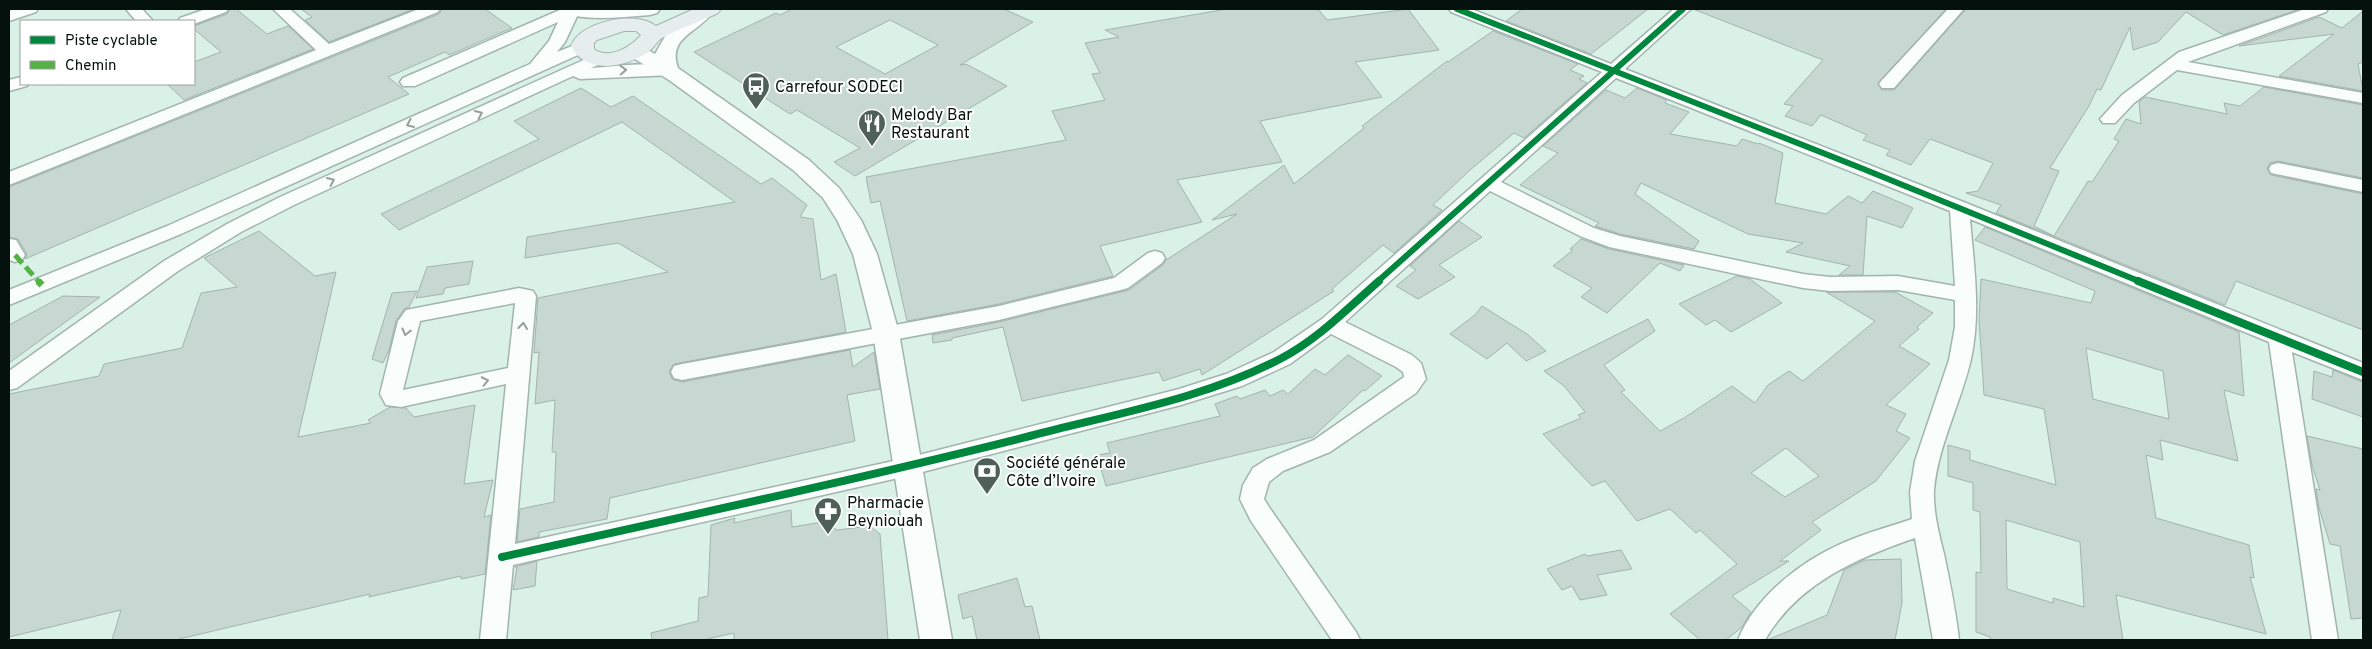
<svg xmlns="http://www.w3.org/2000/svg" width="2372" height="649" viewBox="0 0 2372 649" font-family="Overpass,sans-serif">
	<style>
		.building { fill: #c6d8d1; stroke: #a2b4ad; fill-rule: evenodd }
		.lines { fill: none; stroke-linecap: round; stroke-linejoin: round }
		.minor-casing { stroke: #a2b4ad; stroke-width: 3 }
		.tertiary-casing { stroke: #a2b4ad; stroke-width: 3 }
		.secondary-casing { stroke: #a2b4ad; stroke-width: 2 }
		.minor { fill: #f9fdfc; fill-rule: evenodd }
		.tertiary { fill: #f9fdfc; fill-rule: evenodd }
		.secondary { fill: #e5eeec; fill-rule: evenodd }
		.quiet-far1 { stroke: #54b144; stroke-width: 5; stroke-dasharray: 11 5; stroke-linecap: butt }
		.quiet { stroke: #54b144; stroke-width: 7; stroke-dasharray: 14 7; stroke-linecap: butt }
		.cycleway-far1-casing { stroke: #fff; stroke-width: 9 }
		.cycleway-casing { stroke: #fff; stroke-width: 11 }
		.cycleway-far1 { stroke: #00873e; stroke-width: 6 }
		.cycleway { stroke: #00873e; stroke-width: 8 }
		.oneway { stroke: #979f9c }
		.labels { text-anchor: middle; stroke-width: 4; stroke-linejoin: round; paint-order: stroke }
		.poi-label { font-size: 16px; fill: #04110d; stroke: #fff; text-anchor: start }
	</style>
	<rect width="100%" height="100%" fill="#daf1e8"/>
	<g class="building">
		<polygon points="230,9 236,9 267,34 288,26 313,49 184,100 167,84 194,84 194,62 221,52 194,29 194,26 227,14"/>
		<polygon points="301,9 414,9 329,42 305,20 312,17"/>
		<polygon points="442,9 485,9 512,28 449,55 445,52 388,77 409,94 25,259 27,254 18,239 9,237 9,187 439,14"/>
		<path d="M792,9H1004L1033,22L960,65L966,64L1007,86L855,176L834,162L860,148L797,110L790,114L694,52L776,13L780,15ZM890,20L938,45L885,74L836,47Z"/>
		<polygon points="1227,9 1318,9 1327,20 1408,9 1439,50 1355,62 1382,97 1260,121 1282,162 1177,180 1202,222 1100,246 1113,276 999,304 907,321 880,201 871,203 866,177 1066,140 1052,111 1105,100 1092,74 1100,73 1085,43 1119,37 1105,30"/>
		<polygon points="1522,9 1648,9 1591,54 1506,21"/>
		<polygon points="1693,9 1946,9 1878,83 1882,90 1894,90 1966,9 2300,9 2223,35 2186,12 2158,42 2133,50 2130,27 2101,90 2097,89 2089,106 2050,168 2059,171 2034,226 2054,236 2088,181 2092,182 2119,141 2114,139 2126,119 2141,124 2139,102 2145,97 2227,114 2224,103 2240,106 2264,87 2363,105 2363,178 2278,161 2270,163 2267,168 2271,175 2363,194 2363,330 2236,281 2225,305 1996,213 2001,205 1966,193 1978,191 1993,163 1930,139 1911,165 1886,155 1890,150 1863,140 1867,135 1821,115 1812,126 1785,116 1793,106 1784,104 1823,60"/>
		<polygon points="2363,11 2363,62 2358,64 2363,91 2279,76 2334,34 2239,46 2319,17 2342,28"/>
		<polygon points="1493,31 1578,64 1570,70 1584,76 1579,79 1587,83 1524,138 1514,133 1469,171 1433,205 1442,210 1394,253 1383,245 1332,289 1334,291 1202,375 1200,369 1163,381 1159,372 1022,401 1003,327 952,338 952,340 933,343 932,335 999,322 1129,290 1163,265 1166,260 1237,214 1212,220 1284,165 1294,184 1364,128 1362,126 1447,61 1448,62"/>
		<polygon points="581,88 611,107 633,96 761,184 772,178 807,205 800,217 813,219 821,280 836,274 846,332 674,364 669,371 672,379 682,382 850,350 853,367 874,352 880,389 847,395 855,441 610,498 607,519 539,532 539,537 517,542 520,509 554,502 556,452 552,452 555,400 535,404 539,352 534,353 538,298 668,272 618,243 525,258 527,237 735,202 622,122 399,230 381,214 539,139 514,121"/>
		<polygon points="1637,88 1667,100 1665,103 1689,112 1670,134 1737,146 1742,139 1758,144 1759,143 1783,153 1775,203 1826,214 1848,196 1862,203 1873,191 1913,208 1902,228 1867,216 1863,275 1839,275 1850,266 1786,252 1803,243 1748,234 1641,183 1635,194 1699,241 1694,249 1620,234 1595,226 1599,223 1520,185 1558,153 1543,146 1606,90 1625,98"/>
		<polygon points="1459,221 1482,237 1439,265 1455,277 1418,299 1396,286 1416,270 1410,266"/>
		<path d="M1985,227L2239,332L2244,396L2224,390L2238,461L2160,440L2163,460L2146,455L2156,518L2249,545L2254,578L2250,577L2266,634L2116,595L2123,640H1990V637L1976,632V572L1981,573L1980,512L1973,510V483L1948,476V445L1970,451V460L2056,485L2044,409L1984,395L1979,320L1981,279L2091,303L2095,291L1975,240ZM2086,348L2163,371L2169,419L2093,399ZM2006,520L2080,542L2084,607L2053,598V603L2007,589Z"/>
		<polygon points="259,231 315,276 336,272 298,437 371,423 368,420 390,407 406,408 414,417 475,405 464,484 493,480 484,517 491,515 485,574 461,579 461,576 369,597 370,594 175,640 112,640 121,610 9,637 9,394 99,376 104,364 182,348 201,293 237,287 204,258"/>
		<polygon points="1581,239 1609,249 1684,265 1680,271 1660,263 1607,313 1581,297 1592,288 1553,266 1573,250 1570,249"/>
		<polygon points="473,261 469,284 445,288 443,294 416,298 427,267"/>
		<polygon points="1737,276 1750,279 1782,303 1731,332 1715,320 1706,325 1679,304"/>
		<polygon points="417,291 409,307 404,309 396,321 389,350 383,363 372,359 392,293"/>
		<path d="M1826,292H1895L1933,313L1917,327L1919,329L1899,346L1930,364L1886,405L1906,414L1896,431L1910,438L1876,481L1812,522L1821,530L1780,561H1789L1732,596L1751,612L1742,627L1726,640H1700L1670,614L1737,564L1700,530L1696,533L1670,509L1637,521L1605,481L1592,486L1543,434L1581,418L1578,415L1585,412L1564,386L1544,371L1648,319L1655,331L1604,365L1625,390L1621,392L1660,431L1684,418L1732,386L1755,403L1768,385L1789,371L1803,381L1875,321ZM1786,448L1819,476L1785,497L1751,473Z"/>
		<polygon points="63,296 100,297 9,363 9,325"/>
		<polygon points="1482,306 1527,334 1546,351 1526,361 1507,343 1487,359 1450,334 1476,314"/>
		<polygon points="1348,355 1382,376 1365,391 1363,390 1313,437 1106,486 1097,455 1110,453 1107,443 1220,416 1215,404 1237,396 1240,399 1265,390 1270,396 1283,390 1288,394 1315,369 1325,375"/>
		<polygon points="2333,370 2363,382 2363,417 2312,399 2314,371 2332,377"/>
		<polygon points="2307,436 2363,449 2363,618 2351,619 2340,546 2330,544 2319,508 2316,489 2320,490 2312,465"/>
		<polygon points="791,510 792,527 823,522 837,530 870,526 880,534 888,640 734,640 734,633 703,640 652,640 651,633 698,621 699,598 708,596 711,525 735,518 734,523"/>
		<polygon points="1621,550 1632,569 1597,575 1607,595 1580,600 1572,586 1562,590 1547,569 1585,554 1587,556"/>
		<polygon points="1901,559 1902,603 1895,640 1767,640 1827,615 1844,570 1865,560"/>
		<polygon points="537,561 535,586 513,590 517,567 515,567"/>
		<polygon points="1017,578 1025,607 1032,606 1040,640 977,640 972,616 963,619 958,595"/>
	</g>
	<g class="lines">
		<g class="minor-casing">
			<g id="minor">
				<polygon points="15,9 38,9 36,12 9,21 9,11"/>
				<polygon points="126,9 142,9 153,21 136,21"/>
				<polygon points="206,9 228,9 226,12 194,24 194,21 178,21 180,18"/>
				<polygon points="273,9 290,9 329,44 419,9 440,9 438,12 9,185 9,172 316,50"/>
				<polygon points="562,9 580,10 565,42 557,52 577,44 589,44 591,47 589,50 181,234 9,305 9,290 167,226 530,64 549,41 558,22 415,86 403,86 400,82 403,78"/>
				<path d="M1449,9H1471L1611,64L1674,9H1691L1625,69L1966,203L2363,363V380L2292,352L2338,640H2312L2269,342L1970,219C1974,266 1981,313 1971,359C1961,403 1938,445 1934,490C1933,511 1939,534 1944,554C1950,583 1956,611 1959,640H1933L1915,538C1857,558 1797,584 1765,640H1738C1755,597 1801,561 1843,543C1865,533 1889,527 1912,519L1910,492L1915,461L1949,360L1955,327V300L1898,290L1830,291L1803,288L1609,247L1580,236L1490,191L1345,322L1412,355L1421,363L1426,379L1416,393L1330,452L1283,471L1269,482L1264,499L1269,507L1356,632L1360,640H1332L1251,521L1240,499L1243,485L1253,468L1267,459L1314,440L1404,377L1403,372L1396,367L1331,334L1290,364L1242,386L1181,405L907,476L513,565L506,640H480L506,384L401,407L386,405L380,394L398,321L406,310L519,288L533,291L536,296L515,544L907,458L1179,389L1226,374L1274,352L1322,319L1602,72L1451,12ZM1616,78L1950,211L1955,286L1898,276L1830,277L1803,274L1620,236L1594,228L1501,182ZM515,303L508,368L403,390L420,321Z"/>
				<polygon points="1948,9 1964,9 1894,88 1882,88 1879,84 1882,80"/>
				<polygon points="2305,9 2328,9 2326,12 2188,62 2363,93 2363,103 2177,70 2134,103 2115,123 2103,123 2100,119 2122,95 2179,52"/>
				<path d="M599,53L605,54L607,58L605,62L591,68C618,66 648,61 675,67L677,71L675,75L580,79L573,76L294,205L241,232L178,271L17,388L9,390V371L164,261L227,224L280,197Z"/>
				<polygon points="21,77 21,84 28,84 27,86 9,91 9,80"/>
				<polygon points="2278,163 2363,180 2363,192 2271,173 2269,169 2271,165"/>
				<polygon points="9,239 16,240 25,255 22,260 15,262 9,260"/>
				<polygon points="1155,251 1162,253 1165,258 1162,263 1128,288 1121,290 999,320 682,380 674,378 671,372 674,366 682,364 999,306 1114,278 1148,253"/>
			</g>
		</g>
		<g class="tertiary-casing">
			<g id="tertiary">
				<path d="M563,9H660L657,13L650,15C622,17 592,21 565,14Z"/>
				<path d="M695,9H709L712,13C698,33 667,37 678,68L809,160L839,188L861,220L877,254L899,333L952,640H920L873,333L853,254L837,220L823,198L793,170L669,80L630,56L627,52L630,48L637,46L644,48L655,54L667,33Z"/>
			</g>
		</g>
		<g class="secondary-casing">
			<path id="secondary" d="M694,9H721L718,13C700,22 679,28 662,38C657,41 654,48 648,52C626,68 585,75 571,46C580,21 636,10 656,26ZM624,31H636L641,35C631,47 609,60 594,49V43L597,40Z"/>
		</g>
		<use href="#minor" class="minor"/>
		<use href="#tertiary" class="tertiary"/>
		<use href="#secondary" class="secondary"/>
		<polyline class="quiet-far1" points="15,255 39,282"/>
		<polyline class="quiet" points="38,281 42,285"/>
		<g class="cycleway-far1-casing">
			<g id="cycleway-far1">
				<polyline points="1457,9 1861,168 2141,282"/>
				<polyline points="1377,282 1683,9"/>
			</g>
		</g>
		<g class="cycleway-casing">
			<g id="cycleway">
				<polyline points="2138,281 2363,372"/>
				<path d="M502,557C678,518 855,480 1030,436C1114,414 1203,399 1280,359C1317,340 1348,308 1379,281"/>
			</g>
		</g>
		<use href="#cycleway-far1" class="cycleway-far1"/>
		<use href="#cycleway" class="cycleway"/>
	</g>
	<defs><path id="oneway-chevron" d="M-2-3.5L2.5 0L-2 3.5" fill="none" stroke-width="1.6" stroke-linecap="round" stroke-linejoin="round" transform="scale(1.25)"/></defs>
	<g class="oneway">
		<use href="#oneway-chevron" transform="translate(623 70) rotate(-2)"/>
		<use href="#oneway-chevron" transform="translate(479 114) rotate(-25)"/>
		<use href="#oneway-chevron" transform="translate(410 124) rotate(156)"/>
		<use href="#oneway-chevron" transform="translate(331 181) rotate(-24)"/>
		<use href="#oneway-chevron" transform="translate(523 326) rotate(-84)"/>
		<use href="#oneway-chevron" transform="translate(406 332) rotate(104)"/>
		<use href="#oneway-chevron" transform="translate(485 381) rotate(-12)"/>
	</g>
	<defs>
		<g id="bus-pin" transform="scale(1.4375)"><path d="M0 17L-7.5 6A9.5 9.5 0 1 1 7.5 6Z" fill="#4f5f5a" stroke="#fff"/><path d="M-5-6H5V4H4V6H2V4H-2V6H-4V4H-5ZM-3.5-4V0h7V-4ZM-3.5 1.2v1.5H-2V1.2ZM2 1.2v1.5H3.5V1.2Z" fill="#fff"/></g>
		<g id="restaurant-pin" transform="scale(1.4375)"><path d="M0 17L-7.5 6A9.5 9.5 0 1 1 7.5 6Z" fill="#4f5f5a" stroke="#fff"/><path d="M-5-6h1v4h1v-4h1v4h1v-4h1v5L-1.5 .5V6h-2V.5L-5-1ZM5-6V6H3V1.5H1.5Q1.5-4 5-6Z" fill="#fff"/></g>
		<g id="bank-pin" transform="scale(1.4375)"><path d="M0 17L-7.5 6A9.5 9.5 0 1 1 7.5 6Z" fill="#4f5f5a" stroke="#fff"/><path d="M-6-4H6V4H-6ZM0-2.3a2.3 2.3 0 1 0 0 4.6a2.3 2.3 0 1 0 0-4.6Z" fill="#fff"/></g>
		<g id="pharmacy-pin" transform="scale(1.4375)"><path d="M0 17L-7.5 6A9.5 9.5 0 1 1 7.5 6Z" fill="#4f5f5a" stroke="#fff"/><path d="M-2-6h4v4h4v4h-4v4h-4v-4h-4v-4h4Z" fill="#fff"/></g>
	</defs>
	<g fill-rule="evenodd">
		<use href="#bus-pin" x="756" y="86"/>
		<use href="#restaurant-pin" x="872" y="123"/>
		<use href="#bank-pin" x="987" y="471"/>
		<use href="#pharmacy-pin" x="828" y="511"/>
	</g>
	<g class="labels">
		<g class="poi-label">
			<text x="775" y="92">Carrefour SODECI</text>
			<text x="891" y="120">Melody Bar<tspan x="891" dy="18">Restaurant</tspan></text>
			<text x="1006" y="468">Société générale<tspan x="1006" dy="18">Côte d’Ivoire</tspan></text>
			<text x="847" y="508">Pharmacie<tspan x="847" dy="18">Beyniouah</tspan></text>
		</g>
	</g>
	<rect width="2372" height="649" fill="none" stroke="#04110d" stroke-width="20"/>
	<rect x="20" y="20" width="175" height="65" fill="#ffffff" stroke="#9ba09e"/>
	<rect x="30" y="36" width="25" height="8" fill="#00873e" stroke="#9ba09e"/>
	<text x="65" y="45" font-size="15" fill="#04110d">Piste cyclable</text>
	<rect x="30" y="61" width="25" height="8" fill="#54b144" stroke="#9ba09e"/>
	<text x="65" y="70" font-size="15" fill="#04110d">Chemin</text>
</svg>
